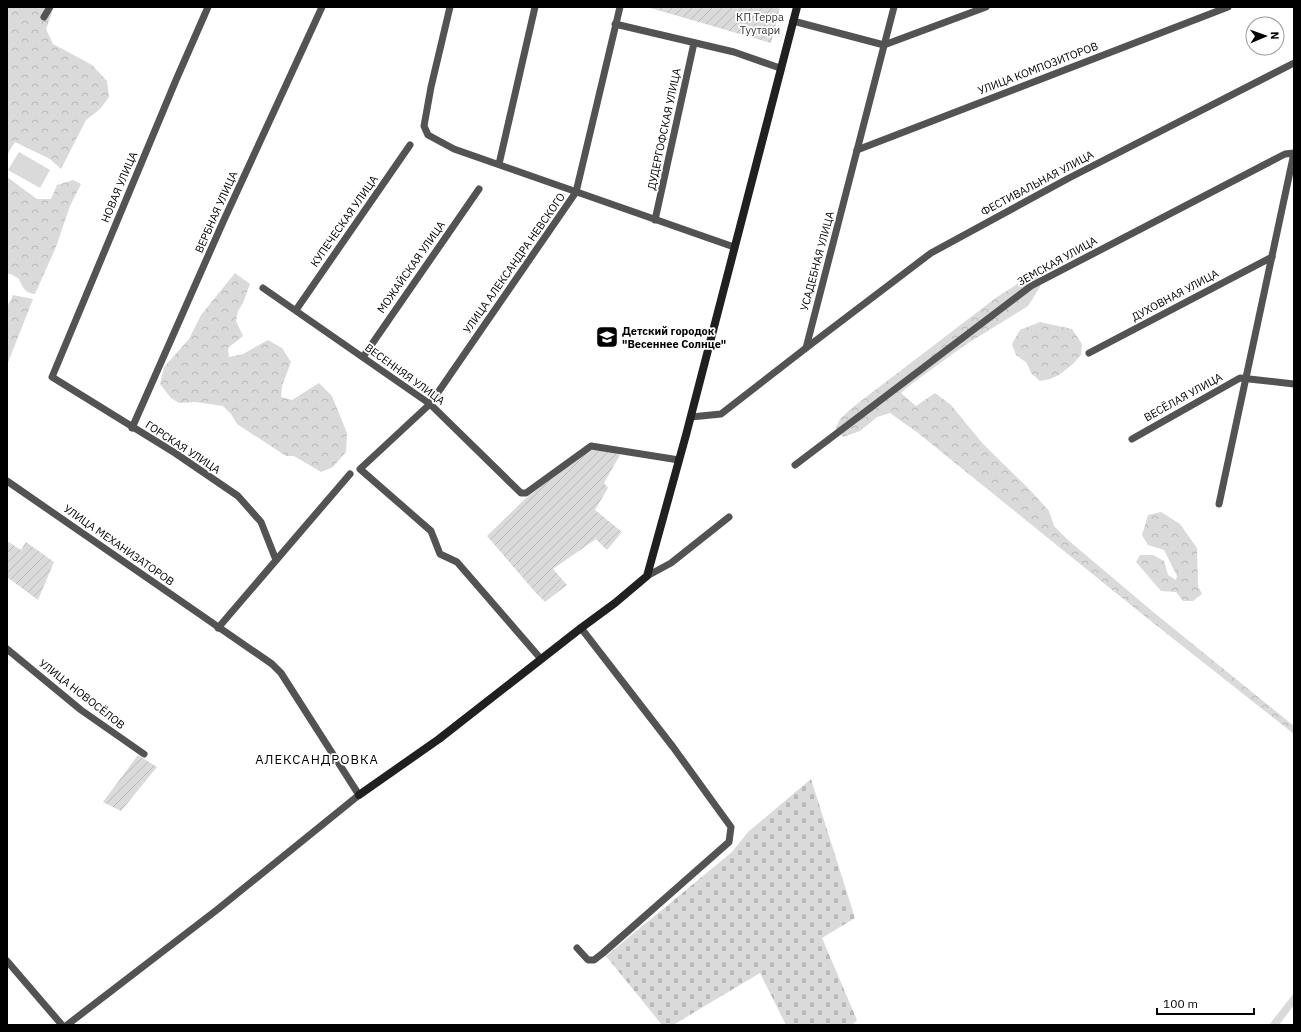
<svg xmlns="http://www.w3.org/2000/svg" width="1301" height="1032" viewBox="0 0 1301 1032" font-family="'IBM Plex Sans',sans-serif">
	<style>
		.green { fill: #dadada }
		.forest { fill: url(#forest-crowns) }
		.cemetery { fill: url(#cemetery-stones) }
		.garden { fill: url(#garden-furrows) }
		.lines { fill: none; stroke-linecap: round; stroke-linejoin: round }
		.street { stroke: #535353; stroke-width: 7 }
		.secondary { stroke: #202020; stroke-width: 8 }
		.labels { text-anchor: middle; stroke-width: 3.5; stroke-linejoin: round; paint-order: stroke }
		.park-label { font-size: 11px; fill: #313131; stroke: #fff }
		.street-label { font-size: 11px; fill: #000; stroke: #fff }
		.poi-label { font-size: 11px; font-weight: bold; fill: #000; stroke: #fff; text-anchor: start }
		.quarter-label { font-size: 13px; letter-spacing: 1px; fill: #000; stroke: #fff }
	</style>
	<defs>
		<pattern id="forest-crowns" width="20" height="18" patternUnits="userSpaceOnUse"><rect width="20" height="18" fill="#dadada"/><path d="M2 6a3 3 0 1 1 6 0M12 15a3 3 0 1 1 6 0" fill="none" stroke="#b9b9b9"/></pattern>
		<pattern id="cemetery-stones" width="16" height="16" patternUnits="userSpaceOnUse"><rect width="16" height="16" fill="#dadada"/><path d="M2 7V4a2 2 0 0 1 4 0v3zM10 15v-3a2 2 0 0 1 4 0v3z" fill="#b9b9b9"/></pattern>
		<pattern id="garden-furrows" width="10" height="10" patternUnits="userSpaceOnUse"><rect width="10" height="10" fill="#dadada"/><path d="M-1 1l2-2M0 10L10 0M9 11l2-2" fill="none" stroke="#b9b9b9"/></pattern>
	</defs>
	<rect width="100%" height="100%" fill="#fff"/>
	<g class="green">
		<polygon points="19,152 50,170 40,188 8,170"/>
		<polygon points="1294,993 1294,1005 1279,1025 1269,1025"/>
	</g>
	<g class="forest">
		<polygon points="7,7 48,7 52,13 46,29 53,44 92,65 107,81 109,97 100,109 86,120 61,169 50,159 15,142 7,155"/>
		<path d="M7,177L37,199H51L57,185L73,180L81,184L70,206L56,247L35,294C26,294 22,287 19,279L11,274H7Z"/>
		<polygon points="235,273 250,284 243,303 238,311 236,321 243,336 228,348 229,357 243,354 268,340 282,348 291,362 282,386 281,397 292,400 319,383 332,396 347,433 346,452 333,467 321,472 294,456 286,456 237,424 231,414 223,406 195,402 179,403 171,398 160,384 164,367 189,339 201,315"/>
		<polygon points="1035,273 1041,279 1040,287 1028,306 965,345 906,388 901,393 916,406 935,393 951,405 983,444 1031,491 1049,511 1054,526 1068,540 1152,611 1294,726 1294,734 1142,614 918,433 890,413 877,417 860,431 843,437 836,428 840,419 853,407 997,297"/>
		<polygon points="13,295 33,299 7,365 7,307"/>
		<polygon points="1040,322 1072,329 1082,344 1081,355 1073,364 1059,375 1050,379 1040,381 1031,373 1027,363 1016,355 1012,344 1020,330"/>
		<polygon points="1161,512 1180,524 1197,548 1198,586 1202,594 1193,601 1183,601 1176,592 1161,591 1136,562 1140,555 1153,555 1164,561 1168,575 1176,580 1177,576 1164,550 1148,545 1142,535 1148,515"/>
	</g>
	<polygon class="cemetery" points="811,779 855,918 822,938 857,1020 852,1025 786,1025 760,973 673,1025 662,1025 606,956 732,852 748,832"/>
	<g class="garden">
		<polygon points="647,7 780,7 771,43"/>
		<polygon points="589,450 612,451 620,455 604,483 608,488 595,510 622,532 607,550 596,539 553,569 567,585 545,602 536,593 487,536 526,498"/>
		<polygon points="7,541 21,550 26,542 54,562 38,600 7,577"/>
		<polygon points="138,755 157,767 121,811 103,802"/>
	</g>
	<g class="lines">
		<g class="street">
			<polyline points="208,7 176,80 52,377 175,453 238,496 261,522 276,560"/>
			<polyline points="450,7 431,87 424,126 428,135 454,149 734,247"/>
			<polyline points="44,17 50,7"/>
			<polyline points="793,21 884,45"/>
			<polyline points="615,24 734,52 780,68"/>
			<polyline points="884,45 986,7"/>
			<polyline points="857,150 1228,7"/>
			<polyline points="499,164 535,7"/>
			<polyline points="655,220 694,43"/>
			<polyline points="263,288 430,404 521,493 526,493 591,446 679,460"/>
			<polyline points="296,310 410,145"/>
			<polyline points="806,348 931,253 1069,178 1294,63"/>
			<polyline points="1089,353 1272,257"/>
			<polyline points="363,357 479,189"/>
			<polyline points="691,417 721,414 806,348 894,7"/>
			<polyline points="132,428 223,222 322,7"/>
			<polyline points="1132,439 1240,378 1294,384"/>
			<polyline points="795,465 1031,286 1285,154 1294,153"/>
			<polyline points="7,481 272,664 281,673 359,795 218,909 67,1025"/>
			<polyline points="1219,504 1294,153"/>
			<polyline points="647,576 671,563 729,517"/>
			<polyline points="218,628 350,474"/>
			<polyline points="7,649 81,710 144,754"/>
			<polyline points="541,659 457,562 440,554 431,531 360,469 430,404 576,192 620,7"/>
			<polyline points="577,948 588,960 594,960 603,953 729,842 731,827 673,747 581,628"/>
			<polyline points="7,961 62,1025"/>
		</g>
		<polyline class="secondary" points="359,795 439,739 581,628 615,603 647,576 686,435 797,7"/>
	</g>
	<defs>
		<g id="school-square" transform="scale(1.15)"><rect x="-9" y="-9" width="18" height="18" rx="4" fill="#000" stroke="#fff"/><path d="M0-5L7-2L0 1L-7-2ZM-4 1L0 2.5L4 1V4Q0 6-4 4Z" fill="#fff"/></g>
	</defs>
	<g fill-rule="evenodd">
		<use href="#school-square" x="607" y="337"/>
	</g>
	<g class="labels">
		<g class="park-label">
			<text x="760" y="21">КП Терра<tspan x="760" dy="13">Туутари</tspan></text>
		</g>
		<g class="street-label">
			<text transform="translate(1038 68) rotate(-21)" y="4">УЛИЦА КОМПОЗИТОРОВ</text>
			<text transform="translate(664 129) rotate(-78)" y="4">ДУДЕРГОФСКАЯ УЛИЦА</text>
			<text transform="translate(1037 183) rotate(-28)" y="4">ФЕСТИВАЛЬНАЯ УЛИЦА</text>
			<text transform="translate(119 187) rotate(-67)" y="4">НОВАЯ УЛИЦА</text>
			<text transform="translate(216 212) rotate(-66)" y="4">ВЕРБНАЯ УЛИЦА</text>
			<text transform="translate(344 221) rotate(-55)" y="4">КУПЕЧЕСКАЯ УЛИЦА</text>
			<text transform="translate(817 261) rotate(-75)" y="4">УСАДЕБНАЯ УЛИЦА</text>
			<text transform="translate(1057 261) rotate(-29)" y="4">ЗЕМСКАЯ УЛИЦА</text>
			<text transform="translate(514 263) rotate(-55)" y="4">УЛИЦА АЛЕКСАНДРА НЕВСКОГО</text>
			<text transform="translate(411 267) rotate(-55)" y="4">МОЖАЙСКАЯ УЛИЦА</text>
			<text transform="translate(1175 295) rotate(-28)" y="4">ДУХОВНАЯ УЛИЦА</text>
			<text transform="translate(405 374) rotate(36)" y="4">ВЕСЕННЯЯ УЛИЦА</text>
			<text transform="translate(1183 397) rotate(-29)" y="4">ВЕСЁЛАЯ УЛИЦА</text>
			<text transform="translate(183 447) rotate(33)" y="4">ГОРСКАЯ УЛИЦА</text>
			<text transform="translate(119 545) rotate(35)" y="4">УЛИЦА МЕХАНИЗАТОРОВ</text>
			<text transform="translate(82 694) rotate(38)" y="4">УЛИЦА НОВОСЁЛОВ</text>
		</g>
		<g class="poi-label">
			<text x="622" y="335">Детский городок<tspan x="622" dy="13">"Весеннее Солнце"</tspan></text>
		</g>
		<g class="quarter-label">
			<text x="317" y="764">АЛЕКСАНДРОВКА</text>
		</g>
	</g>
	<rect width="1301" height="1032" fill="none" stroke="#000000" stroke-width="16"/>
	<g transform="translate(1265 36) rotate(88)"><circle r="19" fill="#ffffff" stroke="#999999"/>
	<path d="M0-3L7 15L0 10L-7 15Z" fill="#000000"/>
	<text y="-6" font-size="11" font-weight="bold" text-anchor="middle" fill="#000000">N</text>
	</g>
	<path d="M1157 1008v6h97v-6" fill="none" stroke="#000000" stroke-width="2"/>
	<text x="1163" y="1008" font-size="12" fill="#000000" stroke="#ffffff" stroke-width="3" paint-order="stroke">100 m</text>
</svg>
